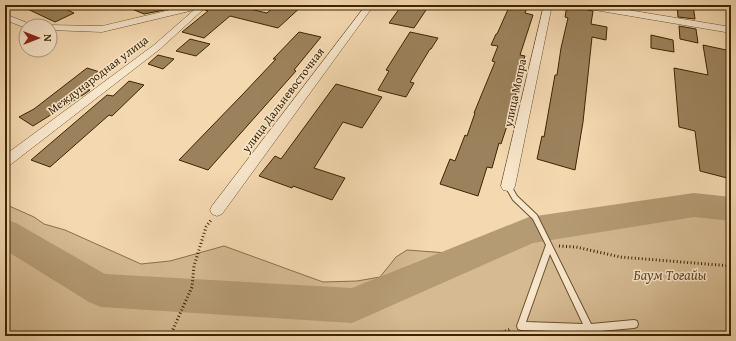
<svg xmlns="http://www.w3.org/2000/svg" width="736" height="341" viewBox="0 0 736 341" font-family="'Gentium Book Plus',serif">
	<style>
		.green { fill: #d5ba92; stroke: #88704a }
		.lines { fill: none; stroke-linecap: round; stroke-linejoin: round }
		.river { fill: #b59b74; fill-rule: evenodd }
		.building { fill: #9c825c; stroke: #3c2501 }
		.service-casing { stroke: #6a522d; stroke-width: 2 }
		.minor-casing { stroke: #6a522d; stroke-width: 1 }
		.path { stroke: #3c2501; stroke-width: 3; stroke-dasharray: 1 2.5; stroke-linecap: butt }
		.service { fill: #f8e6cc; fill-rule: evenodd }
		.minor { fill: #f8e6cc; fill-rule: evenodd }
		.labels { text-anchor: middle; stroke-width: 3; stroke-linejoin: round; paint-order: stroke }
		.street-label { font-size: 12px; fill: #3c2501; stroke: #f8e6cc }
		.near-park-label { font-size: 14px; font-style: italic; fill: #624a25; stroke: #f8e6cc }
	</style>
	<rect width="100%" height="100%" fill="#f4d8b0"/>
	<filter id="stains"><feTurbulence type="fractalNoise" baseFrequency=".005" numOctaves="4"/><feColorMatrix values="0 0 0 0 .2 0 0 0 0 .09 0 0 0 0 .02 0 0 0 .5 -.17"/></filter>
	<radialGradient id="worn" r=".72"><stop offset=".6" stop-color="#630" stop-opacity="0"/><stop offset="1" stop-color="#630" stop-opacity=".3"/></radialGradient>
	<polygon class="green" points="7,205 34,217 44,224 65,230 141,264 170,261 224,246 323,282 357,281 380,277 396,257 407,250 488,256 535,235 672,213 679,214 702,210 731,214 731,336 5,336 5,206"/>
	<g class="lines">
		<polygon class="river" points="694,193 731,197 731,221 694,217 533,243 352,323 101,307 89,302 5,250 5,219 16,223 105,274 352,288 529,217"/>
	</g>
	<g class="building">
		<polygon points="19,5 57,5 74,13 55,22"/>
		<polygon points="122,5 178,5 174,8 144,14"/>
		<polygon points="209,5 243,5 241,7 267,13 276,5 303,5 278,28 230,16 204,38 182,32 208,11 205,10"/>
		<polygon points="402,5 418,5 428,7 414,28 389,23"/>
		<polygon points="510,5 528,5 525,13 533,15 520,55 525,56 520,71 523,72 519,85 505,126 507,126 501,144 499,143 492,168 487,167 478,196 440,184 450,159 455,161 465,135 467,136 475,113 474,113 495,62 492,61 498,46 491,45 496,34 497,34"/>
		<polygon points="677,5 693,5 695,19 678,17"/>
		<polygon points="567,6 593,11 591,24 607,27 606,40 592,37 583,122 575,170 537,159 542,136 544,137 555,75 557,75 561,48 568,18 565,17"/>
		<polygon points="679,26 696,29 698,43 680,39"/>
		<polygon points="299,32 321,37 294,70 296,71 208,170 179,160 243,94 276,59 273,59"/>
		<polygon points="410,32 438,38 431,49 430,49 410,82 414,83 406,97 378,90 389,71 386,70"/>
		<polygon points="651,35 673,40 674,52 651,48"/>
		<polygon points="190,39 210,44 196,56 176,51"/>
		<polygon points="703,45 731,51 731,179 700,171 695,131 679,127 674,68 708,75"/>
		<polygon points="158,55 174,59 163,69 148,64"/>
		<polygon points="87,68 103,73 82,89 90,90 86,93 33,126 19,117 34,109"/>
		<polygon points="129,81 144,85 112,116 109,115 50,167 31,160 107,95 113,96"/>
		<polygon points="336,84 382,97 362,128 343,122 314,168 345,178 332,200 293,186 292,188 259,176 275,156 281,159"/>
	</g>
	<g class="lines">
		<g class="service-casing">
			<path id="service" d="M506,184H510L517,196L537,215L591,324L634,320L637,321L638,324L637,327L634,328L589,332L521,330L518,329L517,326L546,245L533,219L513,200L505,186ZM550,254L583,324L526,322Z"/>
		</g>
		<g class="minor-casing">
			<g id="minor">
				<polygon points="191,5 208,5 160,49 10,165 5,167 5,155 154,45 194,10 102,32 50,30 50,26 47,25 102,26"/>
				<polygon points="366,5 374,5 222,214 217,216 212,214 210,210 212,206"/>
				<polygon points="544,5 552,5 515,186 513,190 508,191 503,190 501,186"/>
				<polygon points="579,5 598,5 731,27 731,33 583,8"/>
				<polygon points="5,14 30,24 32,26 26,26 26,28 5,20"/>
			</g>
		</g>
		<g class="path">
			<polyline points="559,246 576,247 620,257 731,266"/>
			<polyline points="170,336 192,287 194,266 206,227 211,220"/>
			<polyline points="492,336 511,329"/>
		</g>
		<use href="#service" class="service"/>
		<use href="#minor" class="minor"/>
	</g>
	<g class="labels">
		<g class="street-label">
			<text transform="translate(98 75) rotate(-37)" y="4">Международная улица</text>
			<text transform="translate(515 93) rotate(-78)" y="4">улица Мопра</text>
			<text transform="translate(283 100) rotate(-53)" y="4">улица Дальневосточная</text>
		</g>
		<g class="near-park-label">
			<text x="670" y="280">Баум Тоғайы</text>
		</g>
	</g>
	<rect width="736" height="341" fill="none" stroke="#f4d8b0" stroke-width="20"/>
	<rect x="6" y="6" width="724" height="329" fill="none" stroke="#3c2501" stroke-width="2"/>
	<rect x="10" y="10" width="716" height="321" fill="none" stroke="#3c2501"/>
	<g transform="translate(38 38) rotate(90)"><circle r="19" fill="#f8e6cc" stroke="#ad997b"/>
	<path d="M0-3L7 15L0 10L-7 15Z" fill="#8f2418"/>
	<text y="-6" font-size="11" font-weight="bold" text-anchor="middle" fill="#3c2501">N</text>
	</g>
	<rect width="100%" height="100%" filter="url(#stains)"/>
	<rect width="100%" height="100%" fill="url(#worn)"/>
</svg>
